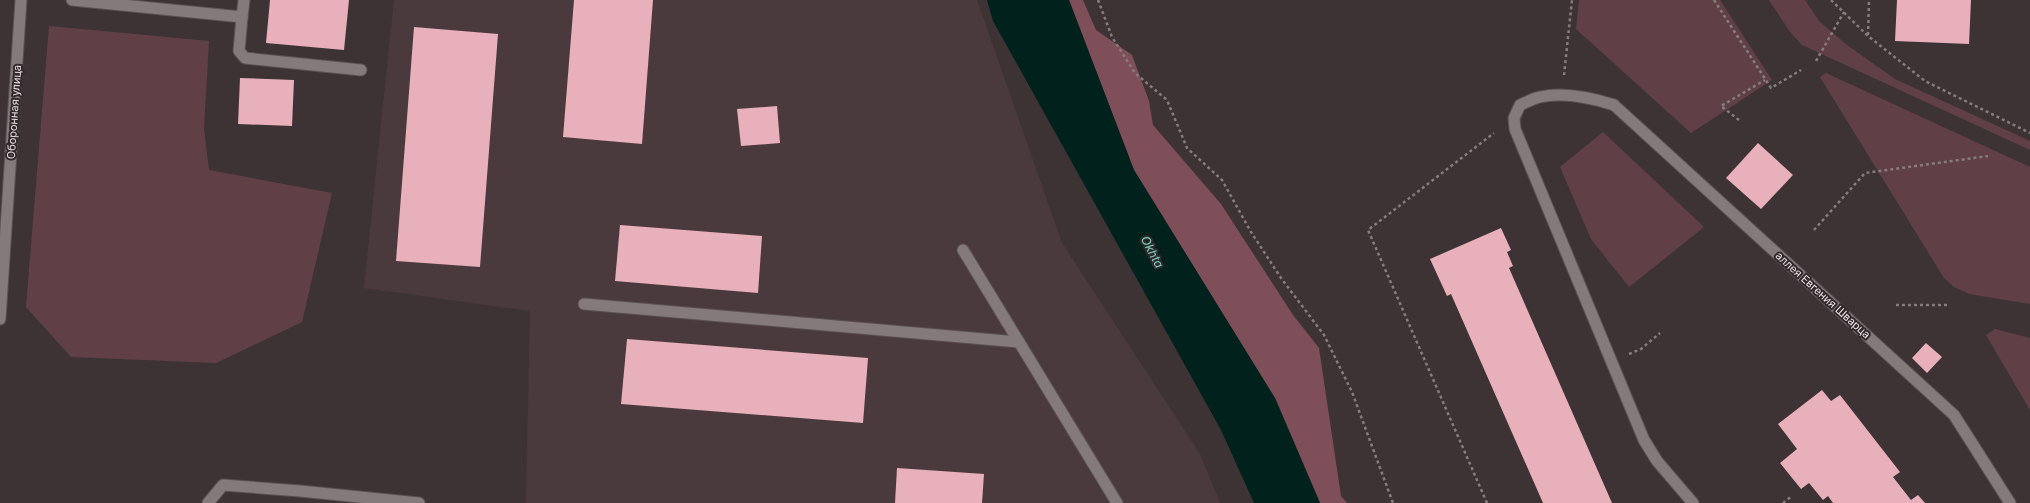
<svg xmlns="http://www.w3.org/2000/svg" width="2030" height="503" viewBox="0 0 2030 503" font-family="Inter,sans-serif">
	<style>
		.built { fill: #4b3a3d }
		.green { fill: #604046 }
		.forest { fill: #7f4f59 }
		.water { fill: #01221c }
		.building { fill: #e8b0bb }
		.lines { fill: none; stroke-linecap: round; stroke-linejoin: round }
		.service-casing { stroke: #5a5253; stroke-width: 13 }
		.minor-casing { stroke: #5a5253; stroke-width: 13 }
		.path { stroke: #857c7e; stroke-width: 2.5; stroke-dasharray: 3 3; stroke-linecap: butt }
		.service { stroke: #857a7b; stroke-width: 11 }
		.minor { stroke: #857a7b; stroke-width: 11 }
		.labels { text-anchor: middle; stroke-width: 4; stroke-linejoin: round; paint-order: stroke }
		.street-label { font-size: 11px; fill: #e6dfe1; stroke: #32292b }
		.water-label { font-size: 12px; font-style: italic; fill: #76d7c4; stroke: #32292b }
	</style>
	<rect width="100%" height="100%" fill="#3d3335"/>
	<polygon class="built" points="394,0 977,0 1062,243 1200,454 1220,503 526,503 530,311 364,288"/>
	<g class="green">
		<polygon points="1579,0 1720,0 1772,80 1691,133 1576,29"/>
		<polygon points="1769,0 1805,0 1819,21 1847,45 1895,79 2030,141 2030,150 1802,45 1790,32"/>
		<polygon points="49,26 209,41 204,129 209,170 332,193 302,322 216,363 71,357 26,307"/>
		<polygon points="1826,73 2030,167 2030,304 1969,294 1954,287 1944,278 1820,77"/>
		<polygon points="1603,132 1704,227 1629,287 1591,239 1560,167"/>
		<polygon points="1995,329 2030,338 2030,410 1986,335"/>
	</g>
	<polygon class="forest" points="1069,0 1083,0 1096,30 1132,55 1149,101 1153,125 1221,204 1293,315 1319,348 1341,496 1347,503 1320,503 1275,398 1134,170"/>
	<polygon class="water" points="987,0 1069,0 1134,170 1275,398 1320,503 1254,503 1221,430 993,21"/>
	<g class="building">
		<polygon points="270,0 349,0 344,50 266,43"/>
		<polygon points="574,0 653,0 642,144 563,137"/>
		<polygon points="1897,0 1971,0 1969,44 1895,41"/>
		<polygon points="414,27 498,34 480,267 396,261"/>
		<polygon points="240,78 294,80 292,126 238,124"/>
		<polygon points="777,106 780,143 741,146 737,109"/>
		<polygon points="1758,143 1793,175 1761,209 1726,178"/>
		<polygon points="620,225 762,236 758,293 615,281"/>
		<polygon points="1501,228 1511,250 1507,252 1513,266 1509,268 1612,503 1543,503 1451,294 1447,296 1430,259"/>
		<polygon points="627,339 868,358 863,423 621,404"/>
		<polygon points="1926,343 1942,357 1927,373 1912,358"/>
		<polygon points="1822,390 1831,401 1840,395 1900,472 1893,477 1911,500 1918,495 1925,503 1833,503 1828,496 1823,500 1809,483 1801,489 1780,463 1797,449 1778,424"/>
		<polygon points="897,468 984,474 982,503 895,503"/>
	</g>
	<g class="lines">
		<g class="service-casing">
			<g id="service">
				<polyline points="72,0 242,17 244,0"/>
				<polyline points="242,17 239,51 245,58 361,70"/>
				<path d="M1614,105C1592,98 1563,92 1540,97C1534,98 1527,102 1520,105L1514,118L1515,129L1644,440L1657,461L1693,503"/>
				<polyline points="963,250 1117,503"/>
				<polyline points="584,304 1019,342"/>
				<polyline points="208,503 223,485 300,491 419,503"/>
			</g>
		</g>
		<g class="minor-casing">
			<g id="minor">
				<polyline points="1614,105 1954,415 2010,503"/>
				<polyline points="0,319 21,0"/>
			</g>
		</g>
		<g class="path">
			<polyline points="1098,0 1112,37 1135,73 1167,100 1187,148 1222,180 1251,232 1281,278 1324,335 1352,392 1393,503"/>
			<polyline points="1714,0 1771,88 1801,70"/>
			<polyline points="1831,0 1868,36 1925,81 2030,133"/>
			<polyline points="1868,35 1869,0"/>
			<polyline points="1816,61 1844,12"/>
			<polyline points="1564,75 1572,0"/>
			<polyline points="1739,120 1721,106 1765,80"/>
			<polyline points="1814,230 1865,173 1988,156"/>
			<polyline points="1896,305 1950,305"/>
			<polyline points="1629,354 1641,349 1660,333"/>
			<polyline points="1487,503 1368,230 1494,133"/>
			<polyline points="1783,503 1792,496"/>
		</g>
		<use href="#service" class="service"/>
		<use href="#minor" class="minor"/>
	</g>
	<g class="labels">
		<g class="street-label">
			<text transform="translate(14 112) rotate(-86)" y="4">Оборонная улица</text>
			<text transform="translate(1823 295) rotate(42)" y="4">аллея Евгения Шварца</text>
		</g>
		<g class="water-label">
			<text transform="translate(1152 252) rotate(62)" y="4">Okhta</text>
		</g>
	</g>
</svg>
